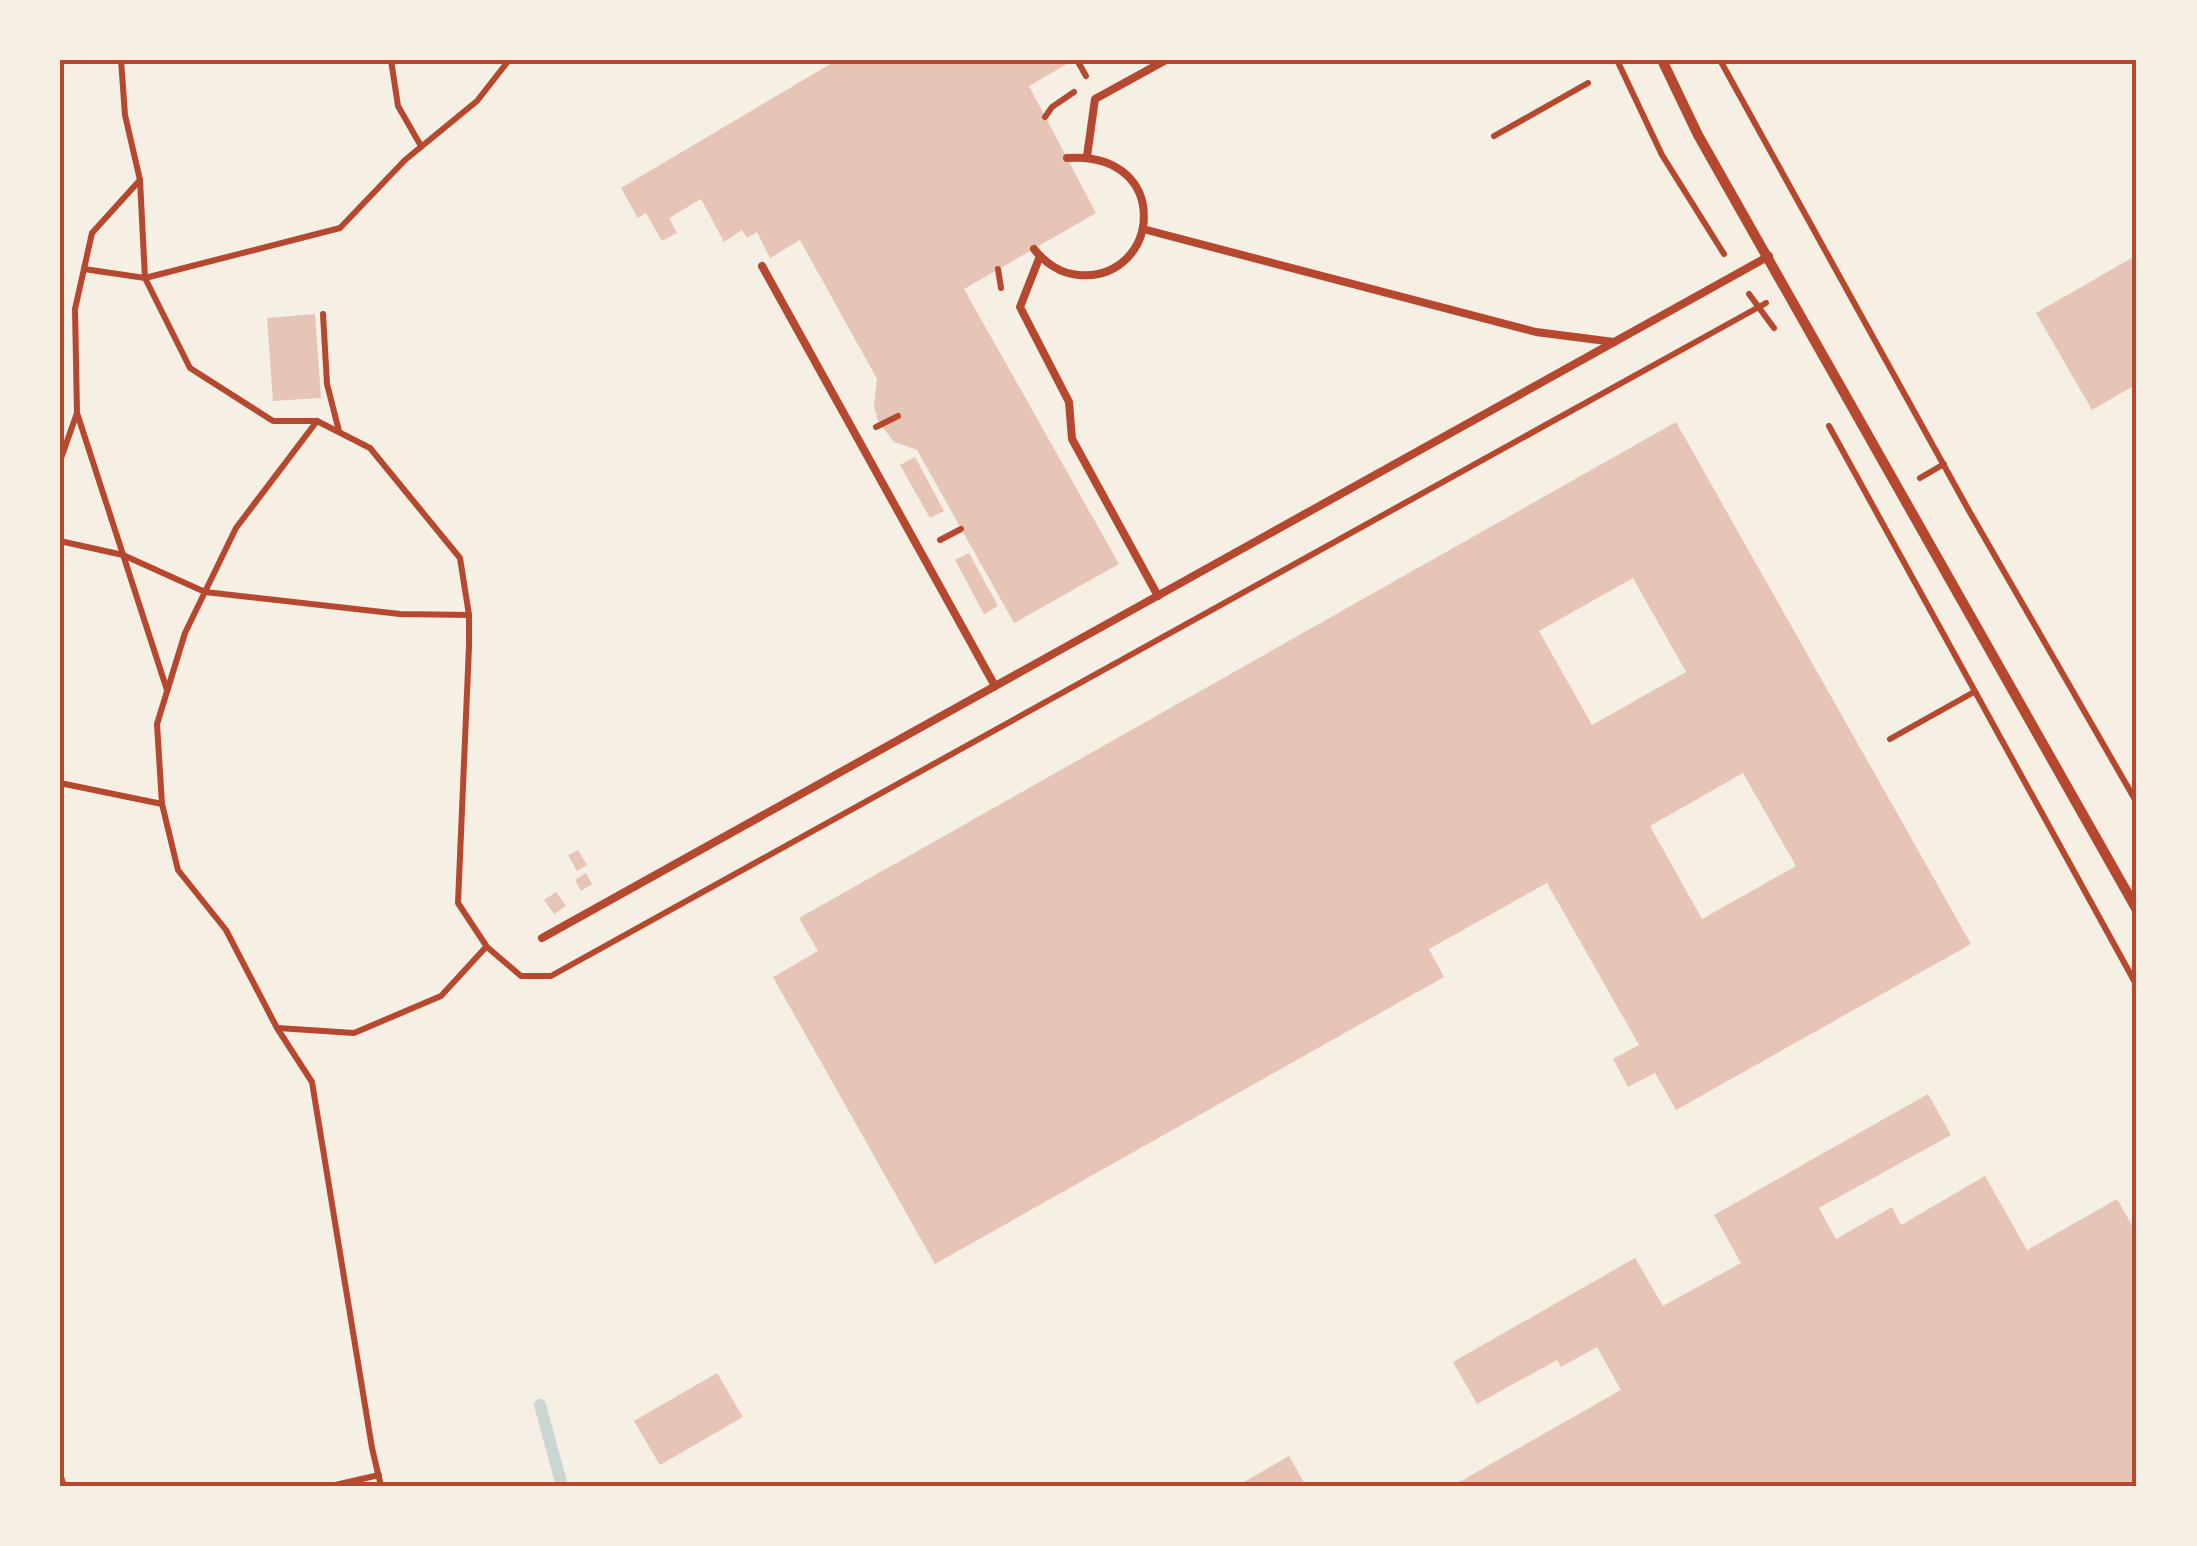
<svg xmlns="http://www.w3.org/2000/svg" width="2197" height="1546" viewBox="0 0 2197 1546" font-family="'Varela Round',sans-serif">
	<style>
		.lines { fill: none; stroke-linecap: round; stroke-linejoin: round }
		.stream { stroke: #c9d6d2; stroke-width: 12 }
		.building { fill: #e6c5b7; fill-rule: evenodd }
		.path { stroke: #b5482f; stroke-width: 6 }
		.service { stroke: #b5482f; stroke-width: 8 }
		.minor { stroke: #b5482f; stroke-width: 10 }
		.neatline { fill: none; stroke: #b5482f; stroke-width: 4 }
	</style>
	<rect width="100%" height="100%" fill="#f6efe4"/>
	<g class="lines">
		<polyline class="stream" points="540,1405 562,1486"/>
	</g>
	<g class="building">
		<polygon points="837,60 1074,60 1029,86 1096,213 964,289 1119,564 1014,623 917,450 894,442 878,421 874,406 877,379 800,240 770,258 757,232 747,238 742,230 724,242 701,199 669,218 677,233 662,241 646,213 638,218 621,188"/>
		<polygon points="2137,255 2137,384 2092,410 2036,313"/>
		<polygon points="315,314 321,398 273,401 267,318"/>
		<path d="M1676,422L1971,944L1676,1110L1655,1073L1628,1087L1613,1059L1639,1045L1547,883L1429,949L1444,977L935,1264L773,977L818,951L799,918ZM1633,578L1686,672L1592,725L1539,631ZM1743,773L1796,866L1702,919L1650,826Z"/>
		<polygon points="915,457 944,511 930,518 900,465"/>
		<polygon points="969,553 998,606 984,614 955,560"/>
		<polygon points="578,850 587,865 577,871 568,855"/>
		<polygon points="586,873 592,884 581,891 575,880"/>
		<polygon points="556,892 566,906 554,914 544,900"/>
		<polygon points="1928,1094 1951,1135 1819,1208 1828,1225 1836,1239 1892,1207 1901,1225 1985,1176 2027,1250 2117,1199 2137,1234 2137,1486 1730,1486 1728,1483 1722,1486 1452,1486 1621,1390 1597,1347 1561,1367 1557,1360 1477,1404 1453,1362 1635,1258 1663,1306 1741,1263 1714,1215"/>
		<polygon points="717,1373 743,1417 660,1465 634,1421"/>
		<polygon points="1289,1456 1306,1486 1237,1486"/>
	</g>
	<g class="lines">
		<g class="path">
			<polyline points="391,60 398,106 421,146"/>
			<polyline points="1077,60 1086,76"/>
			<polyline points="1617,60 1662,155 1724,254"/>
			<polyline points="1720,60 1968,509 2137,803"/>
			<polyline points="1045,117 1052,107 1074,92"/>
			<polyline points="1494,136 1588,83"/>
			<polyline points="140,180 145,278 190,368 273,421 317,421 370,448 460,558 469,615 469,646 458,903 487,947 521,976 551,976 1766,303"/>
			<polyline points="84,269 145,278 340,228 405,160 477,101 509,60"/>
			<polyline points="998,269 1001,288"/>
			<polyline points="1749,294 1774,328"/>
			<polyline points="323,314 327,384 339,431"/>
			<polyline points="77,413 167,690"/>
			<polyline points="317,421 236,528 185,633 157,724 162,804 178,870 226,930 277,1028 312,1082 372,1448 381,1486"/>
			<polyline points="1829,426 2137,986"/>
			<polyline points="876,427 898,416"/>
			<polyline points="60,461 77,413 75,309 92,233 140,180 125,115 121,60"/>
			<polyline points="1920,478 1944,464"/>
			<polyline points="940,540 961,529"/>
			<polyline points="60,541 123,555 205,592 400,614 469,615"/>
			<polyline points="1890,739 1974,692"/>
			<polyline points="60,783 162,804"/>
			<polyline points="278,1028 354,1033 441,996 486,947"/>
			<polyline points="60,1474 64,1486"/>
			<polyline points="331,1486 379,1475"/>
		</g>
		<g class="service">
			<polyline points="1087,156 1095,99 1166,60"/>
			<polyline points="1143,229 1536,332 1614,342"/>
			<path d="M1034,249C1045,263 1061,274 1079,275C1162,281 1173,150 1067,158"/>
			<polyline points="1040,256 1020,307 1069,402 1072,439 1158,596"/>
			<polyline points="762,266 995,686"/>
			<polyline points="542,938 1769,256"/>
		</g>
		<polyline class="minor" points="1662,60 1698,135 2137,910"/>
	</g>
	<rect width="2197" height="1546" fill="none" stroke="#f6efe4" stroke-width="125"/>
	<rect x="62" y="62" width="2072" height="1422" class="neatline"/>
</svg>
